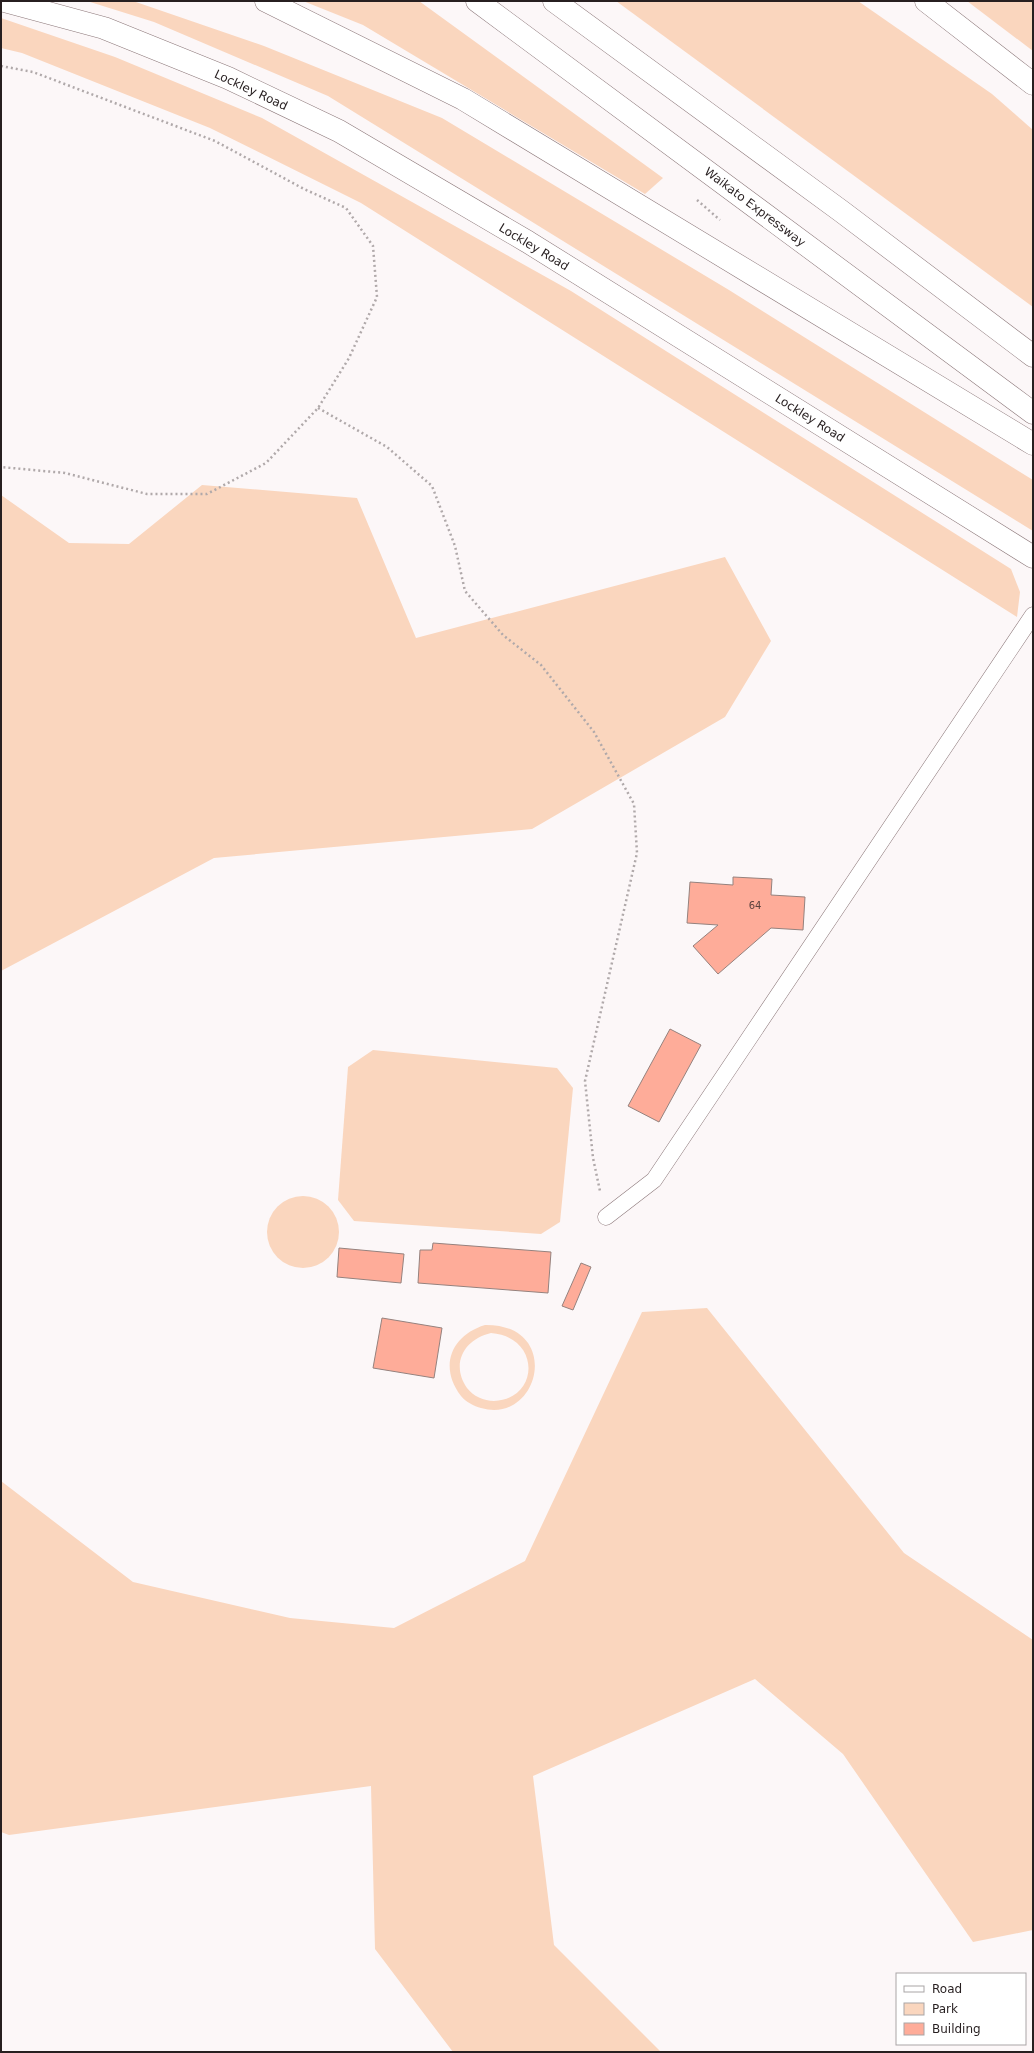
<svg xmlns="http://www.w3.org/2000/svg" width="1034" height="2053" viewBox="0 0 1034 2053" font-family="'DejaVu Sans',sans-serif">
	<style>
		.green { fill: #fad6be; fill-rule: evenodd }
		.building { fill: #feac99; stroke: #95827e }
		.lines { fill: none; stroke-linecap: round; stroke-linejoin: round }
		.service-casing { stroke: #8c787a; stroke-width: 17 }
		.minor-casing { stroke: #8c787a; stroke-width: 23 }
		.trunk-casing { stroke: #8c787a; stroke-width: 23 }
		.motorway-casing { stroke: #8c787a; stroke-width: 23 }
		.path { stroke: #b0a9aa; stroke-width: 2.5; stroke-dasharray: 2 3; stroke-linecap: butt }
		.service { stroke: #fff; stroke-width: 16 }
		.minor { stroke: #fff; stroke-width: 22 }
		.trunk { stroke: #fff; stroke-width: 22 }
		.motorway { stroke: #fff; stroke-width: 22 }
		.labels { text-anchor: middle; stroke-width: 3; stroke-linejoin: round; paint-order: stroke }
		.number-label { font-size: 10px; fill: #5d423e }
		.street-label { font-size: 12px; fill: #271f20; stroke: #fff }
	</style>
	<rect width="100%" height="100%" fill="#fcf7f8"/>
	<g class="green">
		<polygon points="87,1 133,1 264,46 442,118 729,290 1033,480 1033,531 328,96 154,22"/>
		<polygon points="303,1 419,1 663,178 645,194 363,25"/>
		<polygon points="616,1 858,1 992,94 1033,130 1033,307"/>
		<polygon points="967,1 1033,1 1033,51"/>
		<polygon points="1,18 115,57 262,118 571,291 1011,569 1020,592 1017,617 361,203 210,128 22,53 1,48"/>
		<polygon points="202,485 357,498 416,638 725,557 771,641 725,717 532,829 214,858 1,971 1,495 69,543 129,544"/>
		<polygon points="373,1050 557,1068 573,1088 560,1222 541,1234 354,1221 338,1200 348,1067"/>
		<circle cx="303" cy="1232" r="36"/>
		<polygon points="707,1308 904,1553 1033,1640 1033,1930 973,1942 843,1754 755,1679 533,1776 554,1945 661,2052 453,2052 375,1949 371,1786 9,1835 1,1832 1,1481 133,1582 290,1618 394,1628 525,1561 642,1312"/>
		<path d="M485,1325C563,1324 540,1425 481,1408C474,1406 466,1402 461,1396C438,1366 452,1335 485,1325ZM491,1333C541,1337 540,1399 494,1401C484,1401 473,1396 467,1388C450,1363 465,1339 491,1333Z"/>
	</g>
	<g class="building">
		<polygon points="733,877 772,879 771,895 805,897 803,930 771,928 718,974 693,946 718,925 687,923 690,882 733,885"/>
		<polygon points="670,1029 701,1045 659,1122 628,1106"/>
		<polygon points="433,1243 551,1252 548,1293 418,1283 420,1250 432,1250"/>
		<polygon points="339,1248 404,1254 401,1283 337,1277"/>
		<polygon points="581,1263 591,1267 573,1310 562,1306"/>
		<polygon points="382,1318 442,1328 434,1378 373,1368"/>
	</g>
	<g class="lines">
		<g class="service-casing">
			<polyline id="service" points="606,1217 654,1180 1033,615"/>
		</g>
		<g class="minor-casing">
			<polyline id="minor" points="4,1 104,28 228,78 339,131 528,242 1033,557"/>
		</g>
		<g class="trunk-casing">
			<g id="trunk">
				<polyline points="266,1 463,99 1033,444"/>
				<polyline points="926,1 1033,84"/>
			</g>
		</g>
		<g class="motorway-casing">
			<g id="motorway">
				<polyline points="477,1 1033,413"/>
				<polyline points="554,1 841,211 1033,356"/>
			</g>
		</g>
		<g class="path">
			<polyline points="1,66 33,72 215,141 304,189 346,208 373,246 377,297 349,358 318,408 266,463 207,494 147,494 65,473 1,467"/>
			<polyline points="697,200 720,220"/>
			<polyline points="318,408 387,447 432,486 455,546 465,591 503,635 541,665 594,732 634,804 637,853 585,1081 593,1158 600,1191"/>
		</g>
		<use href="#service" class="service"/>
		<use href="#minor" class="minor"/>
		<use href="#trunk" class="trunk"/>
		<use href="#motorway" class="motorway"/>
	</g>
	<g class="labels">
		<g class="number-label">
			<text x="755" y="909">64</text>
		</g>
		<g class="street-label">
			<text transform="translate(251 90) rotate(25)" y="4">Lockley Road</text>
			<text transform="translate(755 207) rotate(37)" y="4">Waikato Expressway</text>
			<text transform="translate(534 247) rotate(31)" y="4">Lockley Road</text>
			<text transform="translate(810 418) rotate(32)" y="4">Lockley Road</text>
		</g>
	</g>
	<rect width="1034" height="2053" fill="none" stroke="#271f20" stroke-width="4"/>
	<rect x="896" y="1973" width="130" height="72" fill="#ffffff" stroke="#a9a5a6"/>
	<rect x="904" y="1986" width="20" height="6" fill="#ffffff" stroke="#a9a5a6"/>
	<text x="932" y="1993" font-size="12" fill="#271f20">Road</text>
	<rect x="904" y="2003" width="20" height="12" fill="#fad6be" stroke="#a9a5a6"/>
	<text x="932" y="2013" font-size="12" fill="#271f20">Park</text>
	<rect x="904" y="2023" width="20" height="12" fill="#feac99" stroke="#a9a5a6"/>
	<text x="932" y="2033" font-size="12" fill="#271f20">Building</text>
</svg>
